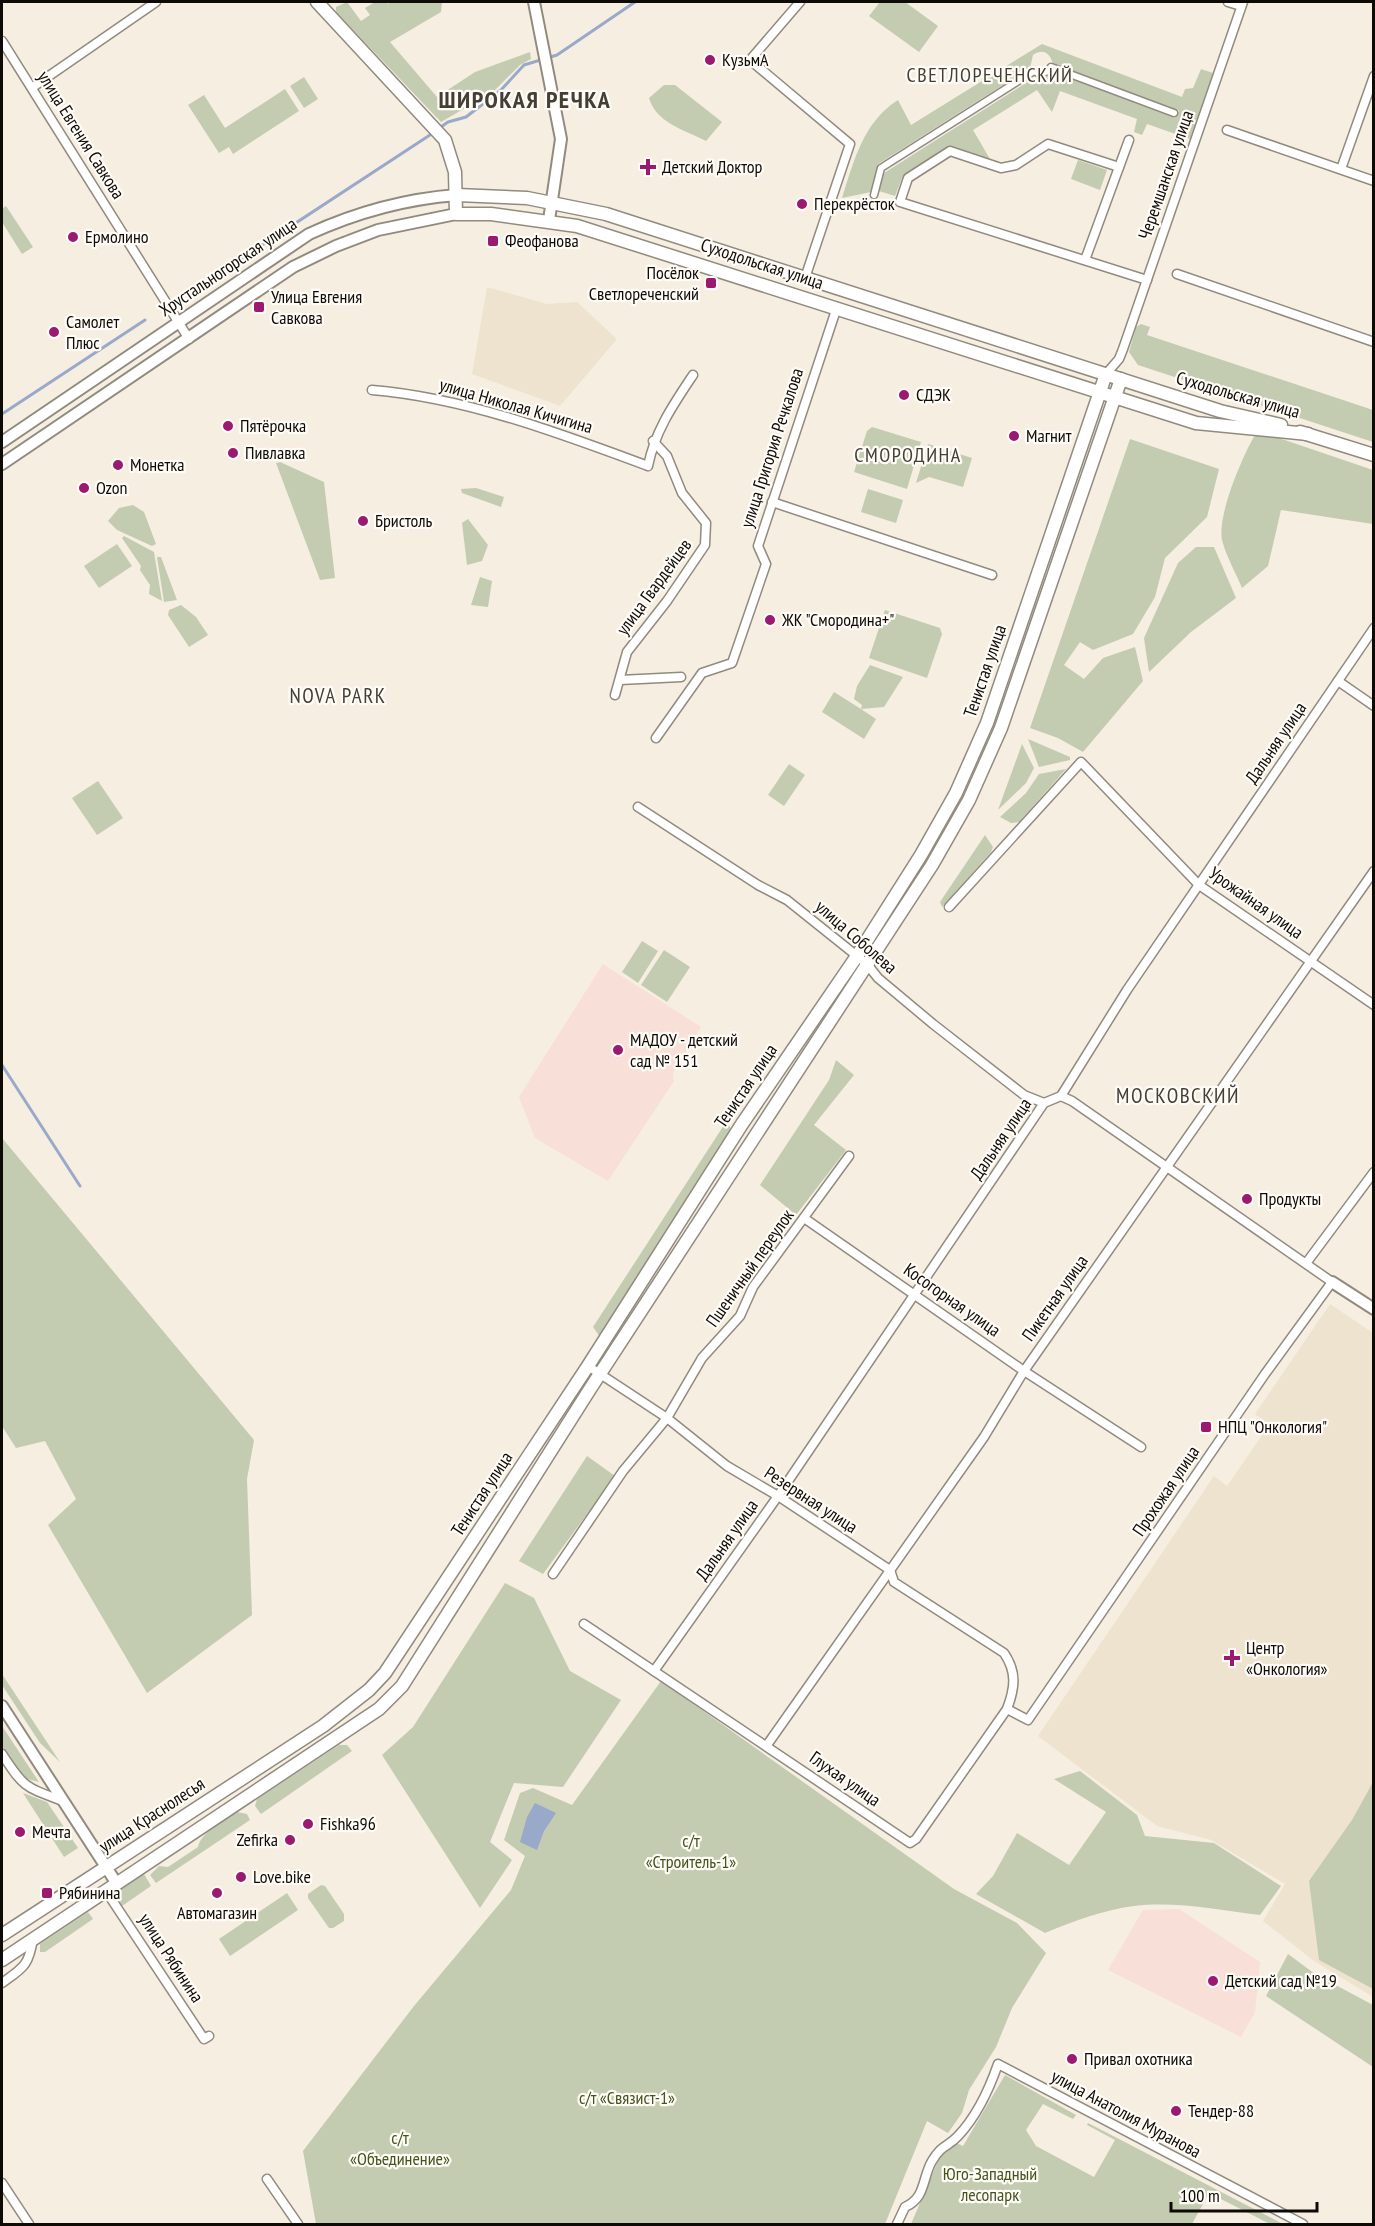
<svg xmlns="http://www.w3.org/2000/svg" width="1375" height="2226" viewBox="0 0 1375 2226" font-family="'PT Sans Narrow',sans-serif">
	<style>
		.built { fill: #eee3cf }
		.education { fill: #f8dfd8 }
		.green { fill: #c3ccb1 }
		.water { fill: #98a9ca }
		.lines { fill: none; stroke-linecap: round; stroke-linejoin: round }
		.stream { stroke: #98a9ca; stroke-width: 3 }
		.pedestrian-casing { stroke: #918a7e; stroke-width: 9 }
		.minor-casing { stroke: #918a7e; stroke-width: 11 }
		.tertiary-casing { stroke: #918a7e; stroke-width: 14 }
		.secondary-casing { stroke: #918a7e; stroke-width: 15 }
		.pedestrian { stroke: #fff; stroke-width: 6 }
		.minor { stroke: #fff; stroke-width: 8 }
		.tertiary { stroke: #fff; stroke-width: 10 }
		.secondary { stroke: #fff; stroke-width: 12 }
		.poi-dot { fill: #9b1a6f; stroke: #fffcf7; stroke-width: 2 }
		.labels { text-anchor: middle; stroke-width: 4.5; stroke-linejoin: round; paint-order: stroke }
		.poi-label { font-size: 18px; fill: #0e0b07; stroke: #fffcf7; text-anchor: start }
		.street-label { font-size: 18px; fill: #0e0b07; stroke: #fffcf7 }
		.park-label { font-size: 18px; fill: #45541d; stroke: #fffcf7 }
		.neighbourhood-label { font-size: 20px; letter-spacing: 1.5px; fill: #443f34; stroke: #fffcf7 }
		.quarter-label { font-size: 21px; letter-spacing: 1.5px; fill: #443f34; stroke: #fffcf7 }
		.district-label { font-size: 24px; font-weight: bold; letter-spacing: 1.5px; fill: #443f34; stroke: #fffcf7 }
	</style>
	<rect width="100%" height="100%" fill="#f6eee1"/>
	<g class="built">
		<polygon points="487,287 547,304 577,302 617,339 560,406 472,374"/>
		<polygon points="1330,1304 1373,1333 1373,1997 1314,1961 1263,1921 1285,1884 1211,1840 1157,1826 1038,1736 1214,1476 1227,1486 1269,1425 1255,1414"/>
	</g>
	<g class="education">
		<polygon points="603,964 701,1027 673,1073 674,1081 608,1181 535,1138 519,1097"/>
		<polygon points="1179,1909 1260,1962 1255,2012 1241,2037 1108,1970 1143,1910"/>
	</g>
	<g class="green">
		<polygon points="347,2 361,21 370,15 365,8 375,2 386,2 388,4 390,2 442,2 441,12 390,42 437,97 475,72 530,52 531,59 520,65 493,92 441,122 336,12 336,7"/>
		<polygon points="880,2 905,2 938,26 919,52 869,16"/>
		<path d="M1042,44L1182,97L1185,89L1193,88L1201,69L1213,73L1190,139L1147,124L1142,135L1134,132L1137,119L1060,91L1052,112L1037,90L973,130L990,159L951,146L902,178L895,196L879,191L884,173L1032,79L1058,74L1175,118L1179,111L1053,64C1050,53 1043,48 1033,55L1030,68L878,164L871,192L842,198C854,161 863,122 898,100L911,125Z"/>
		<polygon points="304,77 318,99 304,108 290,86"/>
		<path d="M664,85H675L722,122L706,141C685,130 656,123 649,98Z"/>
		<polygon points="285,89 299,111 233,154 229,147 219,153 188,105 204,95 225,128"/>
		<polygon points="1078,160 1107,170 1100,190 1071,179"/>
		<polygon points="6,206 33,247 22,254 2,222 2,209"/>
		<polygon points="1141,324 1150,327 1147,335 1373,410 1373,442 1138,365 1129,352 1136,327"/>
		<polygon points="872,427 921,442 907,489 854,472 867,431"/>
		<path d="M1267,434L1373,470V524L1281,510L1268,566L1242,588C1236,573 1226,556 1222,540C1217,516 1242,457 1255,435Z"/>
		<polygon points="1130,439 1219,469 1207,517 1165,558 1155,597 1133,634 1093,650 1080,642 1064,665 1084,679 1103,658 1135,647 1143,681 1083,752 1058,738 1030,728"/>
		<polygon points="928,444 972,458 963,487 929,477 916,483"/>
		<polygon points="280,462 324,482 335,578 320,580 276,463"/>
		<polygon points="476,488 504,497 501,507 462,493 461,489"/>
		<polygon points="868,489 903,500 896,523 861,512"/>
		<polygon points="133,505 144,512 156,544 152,546 117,530 108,521 119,508"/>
		<polygon points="468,519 488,545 482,561 467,565 462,523"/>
		<polygon points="124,536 154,552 162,601 149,594 150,585 140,570 141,566 122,538"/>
		<polygon points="117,544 132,566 99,588 84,566"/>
		<polygon points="1196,547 1214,547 1236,598 1191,632 1149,672 1144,638 1178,563"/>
		<polygon points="157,557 161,557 177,600 164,602"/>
		<polygon points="480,577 492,581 488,607 471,605"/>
		<polygon points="181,605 196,617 208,635 189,647 168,615 169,610"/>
		<polygon points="885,610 940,628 942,634 927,678 869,658"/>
		<polygon points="870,665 903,677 884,707 861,709 876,719 864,739 822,712 834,692 861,709 862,705 854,699 857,686"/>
		<polygon points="1028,739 1070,757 1070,760 1039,767"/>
		<polygon points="1022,744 1034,768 1026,783 998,810"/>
		<polygon points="789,764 805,775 784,806 768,795"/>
		<polygon points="1066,769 1019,822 1011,823 1000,817 1026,793 1039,774"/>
		<polygon points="98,781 123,818 97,835 72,798"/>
		<polygon points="985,835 993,847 991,852 942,907 940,902"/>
		<polygon points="642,941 658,951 638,983 622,972"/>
		<polygon points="664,950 690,967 667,1002 641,985"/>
		<polygon points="836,1060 854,1075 814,1125 846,1150 796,1215 760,1185 829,1080"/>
		<polygon points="726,1122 733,1131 600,1337 593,1327"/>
		<polygon points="2,1138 254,1440 247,1479 252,1615 147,1693 48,1525 76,1499 45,1441 16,1448 2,1426"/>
		<polygon points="587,1456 615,1476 543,1574 519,1561"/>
		<polygon points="505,1583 534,1598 570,1671 621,1700 563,1787 514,1783 490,1842 512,1860 480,1908 382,1755 413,1727"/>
		<polygon points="2,1674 60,1762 40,1743 2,1685"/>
		<polygon points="661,1681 954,1889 1017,1923 1046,1953 1012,2008 996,2047 969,2090 962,2113 948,2133 927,2121 885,2224 316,2224 303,2151 414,2006 511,1890 525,1856 504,1840 520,1793 533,1788 572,1805"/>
		<polygon points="2,1726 39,1782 23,1778 2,1746"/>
		<polygon points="339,1745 347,1745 352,1751 261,1814 255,1806 257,1799"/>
		<path d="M1080,1771L1137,1815L1145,1836L1214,1843L1281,1886L1260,1915C1219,1910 1176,1901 1134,1906C1103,1910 1074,1921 1045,1933L976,1894L993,1876L1017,1833L1069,1865L1106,1812L1054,1779Z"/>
		<polygon points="1373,1782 1373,1989 1319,1960 1309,1881 1352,1820"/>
		<polygon points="23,1793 47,1802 78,1848 64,1857"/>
		<path d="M237,1812L247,1814L250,1820L156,1883L150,1875L159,1866L168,1867L198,1847C201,1832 224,1821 237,1812Z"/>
		<polygon points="144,1874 151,1886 122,1906 118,1899 120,1890"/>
		<polygon points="321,1885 325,1886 344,1914 344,1921 333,1928 329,1928 308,1898 308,1894"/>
		<polygon points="287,1893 298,1910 230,1956 219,1939"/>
		<polygon points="88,1912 93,1919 45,1952 40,1952 40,1944"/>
		<polygon points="1288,1954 1315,1974 1373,2005 1373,2067 1266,1996"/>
		<polygon points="1005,2075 1076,2115 1073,2119 1043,2104 1026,2130 1036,2146 1094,2177 1115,2140 1087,2125 1088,2123 1283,2224 1270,2224 1209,2193 1192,2224 911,2224 941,2154 956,2143 963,2146"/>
	</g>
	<polygon class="water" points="535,1803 556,1813 544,1831 537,1850 520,1842 527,1817"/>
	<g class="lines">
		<g class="stream">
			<polyline points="438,129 448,122 466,117 501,90 524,65 557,55 635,2"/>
			<polyline points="224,270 433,133"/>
			<polyline points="2,414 145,320"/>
			<polyline points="2,1065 80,1186"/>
		</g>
		<g class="pedestrian-casing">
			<polyline id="pedestrian" points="874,195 881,168 1034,71 1040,74 1048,71 1051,67 1174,113"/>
		</g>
		<g class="minor-casing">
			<g id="minor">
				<polyline points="800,2 750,60 850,144 805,278"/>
				<polyline points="1228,2 1241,6"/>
				<polyline points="2,41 189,339"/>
				<polyline points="33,87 156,2"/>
				<polyline points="1227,130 1374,181"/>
				<polyline points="1119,167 1048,144 1016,165 1001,168 950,151 908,178 900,202 1147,280"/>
				<polyline points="1341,169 1374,76"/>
				<polyline points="1085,260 1129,140"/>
				<polyline points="1177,274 1374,342"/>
				<polyline points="1106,374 1119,359 1123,349 1243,2"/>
				<path d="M372,390C467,398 559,433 648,466C655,431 673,405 693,375"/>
				<polyline points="772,502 992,575"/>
				<polyline points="620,680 681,677"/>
				<polyline points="1338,681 1374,706"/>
				<polyline points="615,695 627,652 667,601 705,545 706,523 682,493 667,456 653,441"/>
				<polyline points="656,738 702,673 732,663 766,564 758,546 837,307"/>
				<polyline points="638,807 758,885 787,900 867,964 878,978 933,1024 1024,1095 1044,1103"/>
				<polyline points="949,907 1081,762 1199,885 1374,1005"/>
				<polyline points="804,1218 1024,1371 1141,1447"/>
				<polyline points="1307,1262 1374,1172"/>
				<polyline points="553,1574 623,1471 667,1418 702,1358 740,1316 753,1287 849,1156"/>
				<path d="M584,1624L910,1843L916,1839L1007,1709C1015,1688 1017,1672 1004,1653L894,1582L890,1570L778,1496L727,1466L667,1418L588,1366"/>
				<polyline points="654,1671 778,1496 1044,1103 1061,1096 1127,990 1374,628"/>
				<polyline points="1007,1709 1028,1720 1265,1374 1332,1282 1072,1101 1061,1096"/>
				<polyline points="767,1745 984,1437 1024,1371 1374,871"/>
				<path d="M2,1754C24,1788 25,1787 63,1801"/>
				<polyline points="106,1891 204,2039 209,2036"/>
				<path d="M2,1983C23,1968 29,1966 33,1938"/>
				<polyline points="267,2179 298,2224"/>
				<polyline points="2,2183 29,2224"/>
				<path d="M897,2224L905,2207C926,2198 922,2178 932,2161C942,2144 948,2147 958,2136C976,2117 989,2090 998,2064L1303,2224"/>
			</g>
		</g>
		<g class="tertiary-casing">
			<g id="tertiary">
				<polyline points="534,2 561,139 549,220"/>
				<path d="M2,442L309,234C357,212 404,199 457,195"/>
				<polyline points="2,464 293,267 336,246 378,230 456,214"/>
				<polyline points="1332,1282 1374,1309"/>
				<polyline points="2,1706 117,1884"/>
			</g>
		</g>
		<g class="secondary-casing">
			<g id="secondary">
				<polyline points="317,2 445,140 455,172 456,214 491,214 577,226 1196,423 1308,434"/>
				<polyline points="457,195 527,198 606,214 1220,411 1281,425"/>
				<polyline points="1300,432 1374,455"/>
				<polyline points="2,1935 323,1726 369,1690 385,1673 588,1366 742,1124 857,956 921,855 956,793 987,723 1106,374"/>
				<polyline points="2,1960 379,1709 402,1686 590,1389 932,865 969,800 1001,728 1121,379"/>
			</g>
		</g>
		<use href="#pedestrian" class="pedestrian"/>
		<use href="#minor" class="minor"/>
		<use href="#tertiary" class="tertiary"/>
		<use href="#secondary" class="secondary"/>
	</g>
	<g class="poi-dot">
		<circle cx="710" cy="60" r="6"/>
		<path d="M645 158h6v6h6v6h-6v6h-6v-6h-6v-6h6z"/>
		<circle cx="802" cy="204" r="6"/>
		<circle cx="73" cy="237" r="6"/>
		<rect x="487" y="235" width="12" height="12" rx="3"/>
		<rect x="705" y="277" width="12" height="12" rx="3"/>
		<rect x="253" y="301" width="12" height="12" rx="3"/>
		<circle cx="54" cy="332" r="6"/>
		<circle cx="904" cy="395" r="6"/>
		<circle cx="228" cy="426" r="6"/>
		<circle cx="1014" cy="436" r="6"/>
		<circle cx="233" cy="453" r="6"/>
		<circle cx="118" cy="465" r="6"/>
		<circle cx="84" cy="488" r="6"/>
		<circle cx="363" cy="521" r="6"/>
		<circle cx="770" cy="620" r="6"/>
		<circle cx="618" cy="1050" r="6"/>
		<circle cx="1247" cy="1199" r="6"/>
		<rect x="1200" y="1421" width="12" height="12" rx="3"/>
		<path d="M1229 1649h6v6h6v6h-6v6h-6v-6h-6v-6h6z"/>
		<circle cx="308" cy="1824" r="6"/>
		<circle cx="20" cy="1832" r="6"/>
		<circle cx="290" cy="1840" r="6"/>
		<circle cx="241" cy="1877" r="6"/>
		<rect x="41" y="1887" width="12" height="12" rx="3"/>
		<circle cx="217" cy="1893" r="6"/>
		<circle cx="1213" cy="1981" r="6"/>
		<circle cx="1072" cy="2059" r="6"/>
		<circle cx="1176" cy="2111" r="6"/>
	</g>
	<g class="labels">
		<g class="poi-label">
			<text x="722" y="66">КузьмА</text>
			<text x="662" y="173">Детский Доктор</text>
			<text x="814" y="210">Перекрёсток</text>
			<text x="85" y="243">Ермолино</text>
			<text x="505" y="247">Феофанова</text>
			<text x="699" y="279" text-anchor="end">Посёлок<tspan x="699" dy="21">Светлореченский</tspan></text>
			<text x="271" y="303">Улица Евгения<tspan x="271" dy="21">Савкова</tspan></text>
			<text x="66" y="328">Самолет<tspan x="66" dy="21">Плюс</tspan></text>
			<text x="916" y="401">СДЭК</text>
			<text x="240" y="432">Пятёрочка</text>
			<text x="1026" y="442">Магнит</text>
			<text x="245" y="459">Пивлавка</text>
			<text x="130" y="471">Монетка</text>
			<text x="96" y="494">Ozon</text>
			<text x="375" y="527">Бристоль</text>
			<text x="782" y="626">ЖК "Смородина+"</text>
			<text x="630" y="1046">МАДОУ - детский<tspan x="630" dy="21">сад № 151</tspan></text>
			<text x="1259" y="1205">Продукты</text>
			<text x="1218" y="1433">НПЦ "Онкология"</text>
			<text x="1246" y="1654">Центр<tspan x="1246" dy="21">«Онкология»</tspan></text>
			<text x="320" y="1830">Fishka96</text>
			<text x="32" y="1838">Мечта</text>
			<text x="278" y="1846" text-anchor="end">Zefirka</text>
			<text x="253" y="1883">Love.bike</text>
			<text x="59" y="1899">Рябинина</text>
			<text x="217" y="1919" text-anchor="middle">Автомагазин</text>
			<text x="1225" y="1987">Детский сад №19</text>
			<text x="1084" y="2065">Привал охотника</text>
			<text x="1188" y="2117">Тендер-88</text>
		</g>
		<g class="street-label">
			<text transform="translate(81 135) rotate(58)" y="6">улица Евгения Савкова</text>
			<text transform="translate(1166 175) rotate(-71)" y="6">Черемшанская улица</text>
			<text transform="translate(762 264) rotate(18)" y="6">Суходольская улица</text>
			<text transform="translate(228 267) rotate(-34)" y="6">Хрустальногорская улица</text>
			<text transform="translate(1238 395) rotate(16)" y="6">Суходольская улица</text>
			<text transform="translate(516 406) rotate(16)" y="6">улица Николая Кичигина</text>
			<text transform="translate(772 448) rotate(-72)" y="6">улица Григория Речкалова</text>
			<text transform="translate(654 587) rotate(-54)" y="6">улица Гвардейцев</text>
			<text transform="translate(985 671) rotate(-71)" y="6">Тенистая улица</text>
			<text transform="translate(1276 743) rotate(-56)" y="6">Дальняя улица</text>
			<text transform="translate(1256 903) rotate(35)" y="6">Урожайная улица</text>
			<text transform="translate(856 937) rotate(41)" y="6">улица Соболева</text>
			<text transform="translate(746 1086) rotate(-56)" y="6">Тенистая улица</text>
			<text transform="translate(1001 1139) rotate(-56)" y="6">Дальняя улица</text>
			<text transform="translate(750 1268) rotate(-55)" y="6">Пшеничный переулок</text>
			<text transform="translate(1055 1298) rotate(-55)" y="6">Пикетная улица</text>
			<text transform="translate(952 1300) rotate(35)" y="6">Косогорная улица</text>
			<text transform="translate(1166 1491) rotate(-56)" y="6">Прохожая улица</text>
			<text transform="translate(482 1494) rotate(-57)" y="6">Тенистая улица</text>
			<text transform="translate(811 1500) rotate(33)" y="6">Резервная улица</text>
			<text transform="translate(727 1540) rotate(-55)" y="6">Дальняя улица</text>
			<text transform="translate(845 1779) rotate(35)" y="6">Глухая улица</text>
			<text transform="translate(152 1815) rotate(-33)" y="6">улица Краснолесья</text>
			<text transform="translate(171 1958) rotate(57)" y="6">улица Рябинина</text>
			<text transform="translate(1126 2114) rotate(28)" y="6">улица Анатолия Муранова</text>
		</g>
		<g class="park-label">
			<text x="691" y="1847">с/т<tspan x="691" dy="21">«Строитель-1»</tspan></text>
			<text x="627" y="2104">с/т «Связист-1»</text>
			<text x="400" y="2144">с/т<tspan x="400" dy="21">«Объединение»</tspan></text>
			<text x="990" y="2180">Юго-Западный<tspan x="990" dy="21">лесопарк</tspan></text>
		</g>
		<g class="neighbourhood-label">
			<text x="990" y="82">СВЕТЛОРЕЧЕНСКИЙ</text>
			<text x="908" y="462">СМОРОДИНА</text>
		</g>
		<g class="quarter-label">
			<text x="338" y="703">NOVA PARK</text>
			<text x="1178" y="1103">МОСКОВСКИЙ</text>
		</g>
		<g class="district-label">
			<text x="525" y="108">ШИРОКАЯ РЕЧКА</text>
		</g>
	</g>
	<rect width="1375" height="2226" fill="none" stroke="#0e0b07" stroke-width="6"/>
	<path d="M1171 2202v9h146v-9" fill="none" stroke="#0e0b07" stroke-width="3"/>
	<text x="1180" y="2202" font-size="18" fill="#0e0b07" stroke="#fffcf7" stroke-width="4.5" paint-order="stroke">100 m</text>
</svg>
